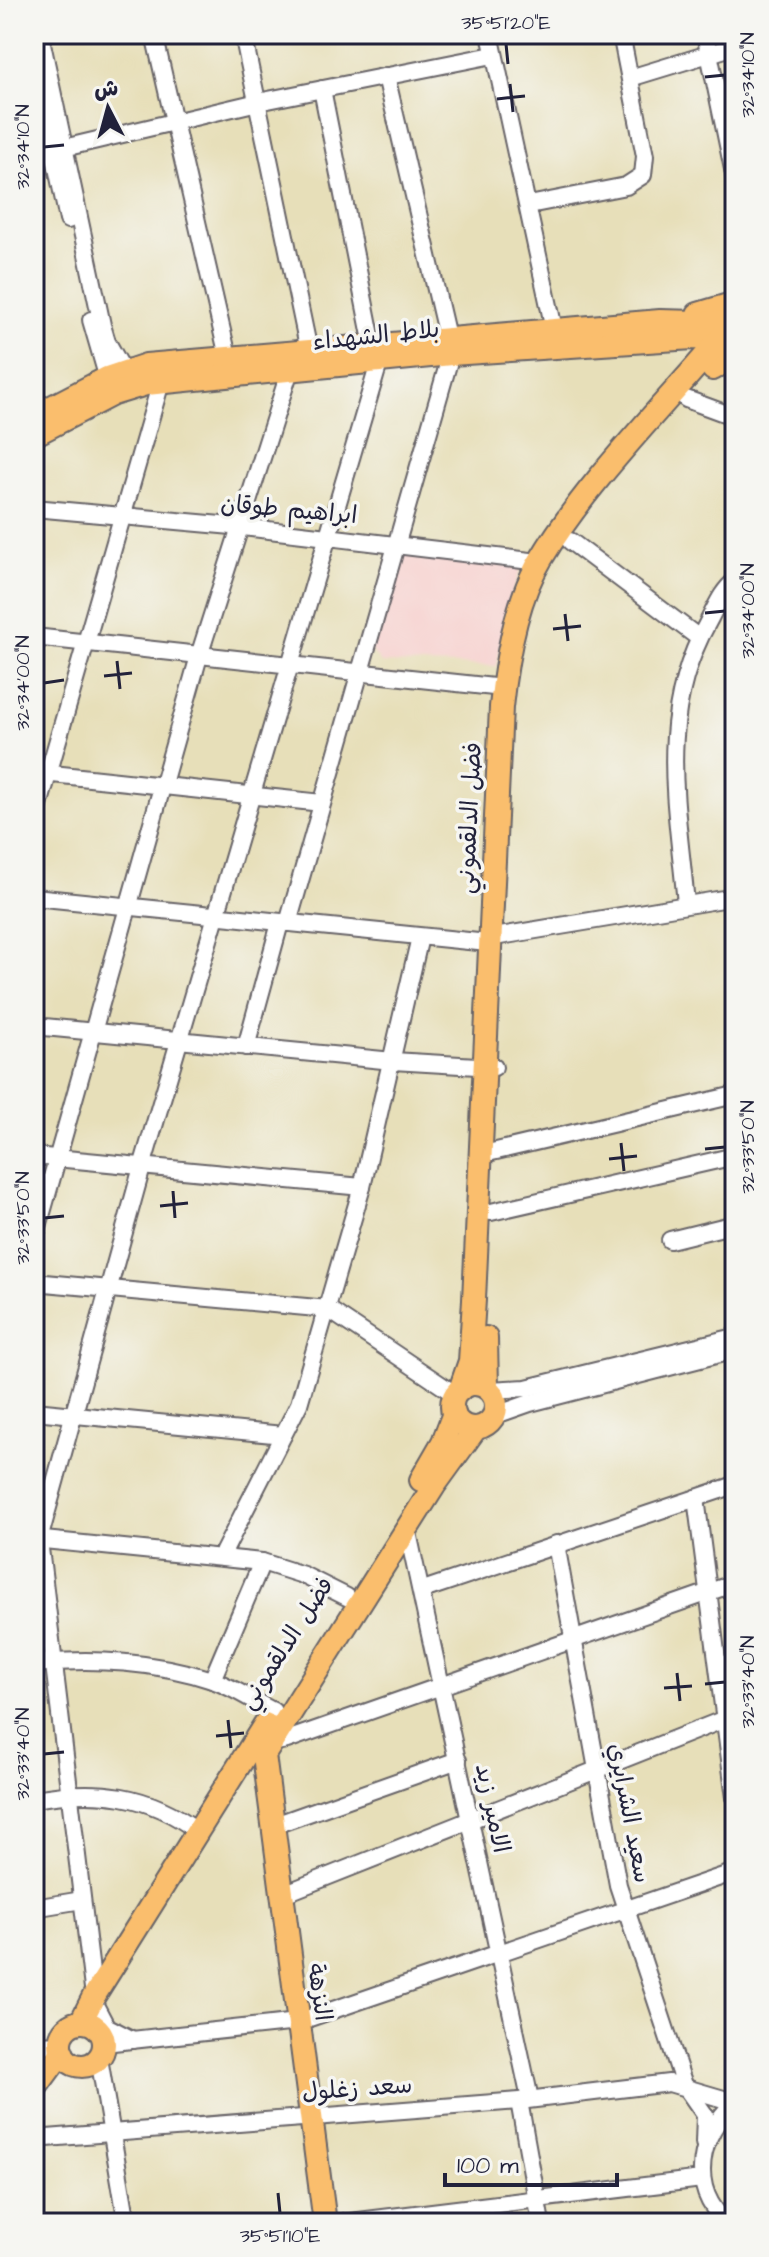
<svg xmlns="http://www.w3.org/2000/svg" width="769" height="2257" viewBox="0 0 769 2257" font-family="'Architects Daughter','Playpen Sans Arabic',sans-serif">
	<style>
		.built { fill: #f7d0ce }
		.lines { fill: none; stroke-linecap: round; stroke-linejoin: round }
		.minor-casing { stroke: #676467; stroke-width: 20 }
		.major-casing { stroke: #676467; stroke-width: 26 }
		.minor { stroke: #fff; stroke-width: 16 }
		.major { stroke: #fabe6d; stroke-width: 22 }
		.ticks { fill: none; stroke: #22223b; stroke-width: 3 }
		.labels { text-anchor: middle; stroke-width: 7; stroke-linejoin: round; paint-order: stroke }
		.street-label { font-size: 24px; fill: #22223b; stroke: #f6f6f2 }
		.neatline { fill: none; stroke: #22223b; stroke-width: 3 }
		.ticks-label { font-size: 20px; text-anchor: middle; fill: #22223b }
	</style>
	<rect width="100%" height="100%" fill="#f6f6f2"/>
	<filter id="ink" filterUnits="userSpaceOnUse"><feTurbulence type="fractalNoise" baseFrequency=".0125" numOctaves="2"/><feDisplacementMap in="SourceGraphic" scale="16" xChannelSelector="R" yChannelSelector="G"/><feConvolveMatrix kernelMatrix="1 2 1 2 8 2 1 2 1" color-interpolation-filters="sRGB"/></filter>
	<filter id="wash" filterUnits="userSpaceOnUse"><feTurbulence type="fractalNoise" baseFrequency=".006" numOctaves="4" result="noise"/><feDisplacementMap in="SourceGraphic" scale="32" xChannelSelector="R" yChannelSelector="G"/><feGaussianBlur stdDeviation="1.8" result="paint"/><feColorMatrix in="noise" values="0 0 0 0 0 0 0 0 0 0 0 0 0 0 0 0 0 1.4 0 .05"/><feComposite in="paint" operator="in"/></filter>
	<g filter="url(#wash)">
		<rect width="100%" height="100%" fill="#e7dfb9"/>
		<polygon class="built" points="403,550 522,567 507,608 497,666 381,663 370,649"/>
	</g>
	<g filter="url(#ink)">
		<g class="lines">
			<g class="minor-casing">
				<g id="minor">
					<polyline points="40,34 102,325 107,342 128,379"/>
					<polyline points="154,34 228,357"/>
					<polyline points="243,34 309,351"/>
					<polyline points="490,34 554,329"/>
					<polyline points="705,34 735,179"/>
					<polyline points="34,57 68,220"/>
					<polyline points="630,78 735,46"/>
					<polyline points="322,89 373,346"/>
					<polyline points="34,155 258,102 493,55"/>
					<polyline points="529,205 626,186 643,175 645,156 621,34"/>
					<polyline points="91,320 110,386"/>
					<polyline points="686,399 735,417"/>
					<polyline points="34,508 243,527 539,562"/>
					<polyline points="570,541 699,638"/>
					<polyline points="34,637 503,688"/>
					<polyline points="34,772 322,803"/>
					<polyline points="34,823 161,382"/>
					<polyline points="34,897 488,943"/>
					<path d="M686,904C677,803 656,716 708,622C716,607 722,591 735,581"/>
					<polyline points="288,923 451,354 386,76"/>
					<polyline points="500,936 735,897"/>
					<polyline points="34,1026 393,1061 494,1067"/>
					<polyline points="246,1047 280,923"/>
					<polyline points="492,1152 735,1095"/>
					<polyline points="34,1156 362,1187"/>
					<polyline points="491,1212 735,1156"/>
					<polyline points="670,1240 735,1224"/>
					<polyline points="34,1241 199,656 290,370"/>
					<polyline points="34,1282 328,1309 456,1395"/>
					<polyline points="489,1390 526,1388 735,1337"/>
					<polyline points="34,1411 283,1435"/>
					<polyline points="493,1416 530,1403 735,1350"/>
					<polyline points="696,1498 735,1798"/>
					<polyline points="407,1528 530,2099"/>
					<polyline points="34,1539 262,1562 303,1575 347,1597"/>
					<polyline points="556,1544 618,1885 684,2085 705,2115 704,2143"/>
					<polyline points="221,1557 299,1404 362,1187 420,937"/>
					<polyline points="423,1590 735,1485"/>
					<path d="M34,1664C92,1657 157,1662 212,1680C233,1687 253,1701 273,1711"/>
					<polyline points="212,1680 262,1562"/>
					<polyline points="270,1743 287,1740 735,1583"/>
					<path d="M34,1799C96,1788 148,1793 199,1832"/>
					<polyline points="272,1826 458,1760"/>
					<polyline points="281,1895 735,1715"/>
					<polyline points="34,1908 82,1900"/>
					<polyline points="133,2040 106,2026 95,2005 39,1540 142,1167 379,363"/>
					<polyline points="104,2043 298,2022 735,1872"/>
					<polyline points="34,2044 61,2045"/>
					<polyline points="99,2058 127,2223"/>
					<polyline points="519,2101 541,2223"/>
					<polyline points="34,2139 519,2101 669,2083 734,2102"/>
					<polyline points="342,2223 702,2179"/>
					<path d="M727,2223C687,2187 699,2134 735,2102"/>
				</g>
			</g>
			<g class="major-casing">
				<g id="major">
					<polyline points="698,314 735,303"/>
					<polyline points="713,369 735,355"/>
					<polyline points="34,416 107,378 146,365 660,321 735,323"/>
					<polyline points="34,435 113,394 146,384 451,354 693,338 731,339"/>
					<polyline points="486,1338 487,1388"/>
					<circle cx="474" cy="1406" r="22"/>
					<path d="M460,1390L470,1361L474,1300L501,707C506,660 516,600 541,559C589,478 674,396 735,321"/>
					<polyline points="421,1480 443,1442 454,1413"/>
					<polyline points="81,2022 94,1996 265,1724"/>
					<circle cx="82" cy="2044" r="22"/>
					<polyline points="34,2090 62,2052"/>
					<polyline points="325,2223 264,1755 434,1486 476,1428"/>
				</g>
			</g>
			<use href="#minor" class="minor"/>
			<use href="#major" class="major"/>
		</g>
	</g>
	<path class="ticks" d="M506,44L508,64M705,77L725,75M510,84L513,112M497,99L525,96M44,147L64,145M705,613L725,611M565,614L568,641M553,629L581,626M117,661L120,689M104,676L132,673M44,683L64,680M621,1143L624,1171M705,1149L725,1147M609,1159L637,1156M173,1191L175,1218M160,1206L188,1203M44,1218L64,1216M677,1673L680,1701M705,1684L725,1682M664,1688L692,1686M228,1720L231,1748M216,1736L244,1733M44,1754L64,1752M278,2193L280,2213"/>
	<g class="labels">
		<g class="street-label">
			<text transform="translate(376 335) rotate(-6)" y="8">بلاط الشهداء</text>
			<text transform="translate(289 509) rotate(5)" y="8">ابراهيم طوقان</text>
			<text transform="translate(469 818) rotate(-87)" y="8">فضل الدلقموني</text>
			<text transform="translate(286 1643) rotate(-57)" y="8">فضل الدلقموني</text>
			<text transform="translate(493 1808) rotate(78)" y="8">الامير زيد</text>
			<text transform="translate(630 1813) rotate(79)" y="8">سعيد الشرايري</text>
			<text transform="translate(320 1992) rotate(82)" y="8">النزهة</text>
			<text transform="translate(357 2088) rotate(-4)" y="8">سعد زغلول</text>
		</g>
	</g>
	<rect width="769" height="2257" fill="none" stroke="#f6f6f2" stroke-width="88"/>
	<g transform="translate(108 108) rotate(354)" stroke="#f6f6f2" stroke-width="6" paint-order="stroke">
	<path d="M0-6L14 30L0 20L-14 30Z" fill="#22223b"/>
	<text y="-12" font-size="22" font-weight="bold" text-anchor="middle" fill="#22223b">ش</text>
	</g>
	<path d="M445 2173v12h172v-12" fill="none" stroke="#22223b" stroke-width="4"/>
	<text x="457" y="2173" font-size="24" fill="#22223b" stroke="#f6f6f2" stroke-width="6" paint-order="stroke">100 m</text>
	<rect x="44" y="44" width="681" height="2169" class="neatline"/>
	<g class="ticks-label">
		<text x="506" y="29">35°51'20"E</text>
		<text transform="translate(747 75) rotate(-90)" y="7">32°34'10"N</text>
		<text transform="translate(22 147) rotate(-90)" y="7">32°34'10"N</text>
		<text transform="translate(747 611) rotate(-90)" y="7">32°34'00"N</text>
		<text transform="translate(22 683) rotate(-90)" y="7">32°34'00"N</text>
		<text transform="translate(747 1147) rotate(-90)" y="7">32°33'50"N</text>
		<text transform="translate(22 1218) rotate(-90)" y="7">32°33'50"N</text>
		<text transform="translate(747 1682) rotate(-90)" y="7">32°33'40"N</text>
		<text transform="translate(22 1754) rotate(-90)" y="7">32°33'40"N</text>
		<text x="280" y="2242">35°51'10"E</text>
	</g>
</svg>
